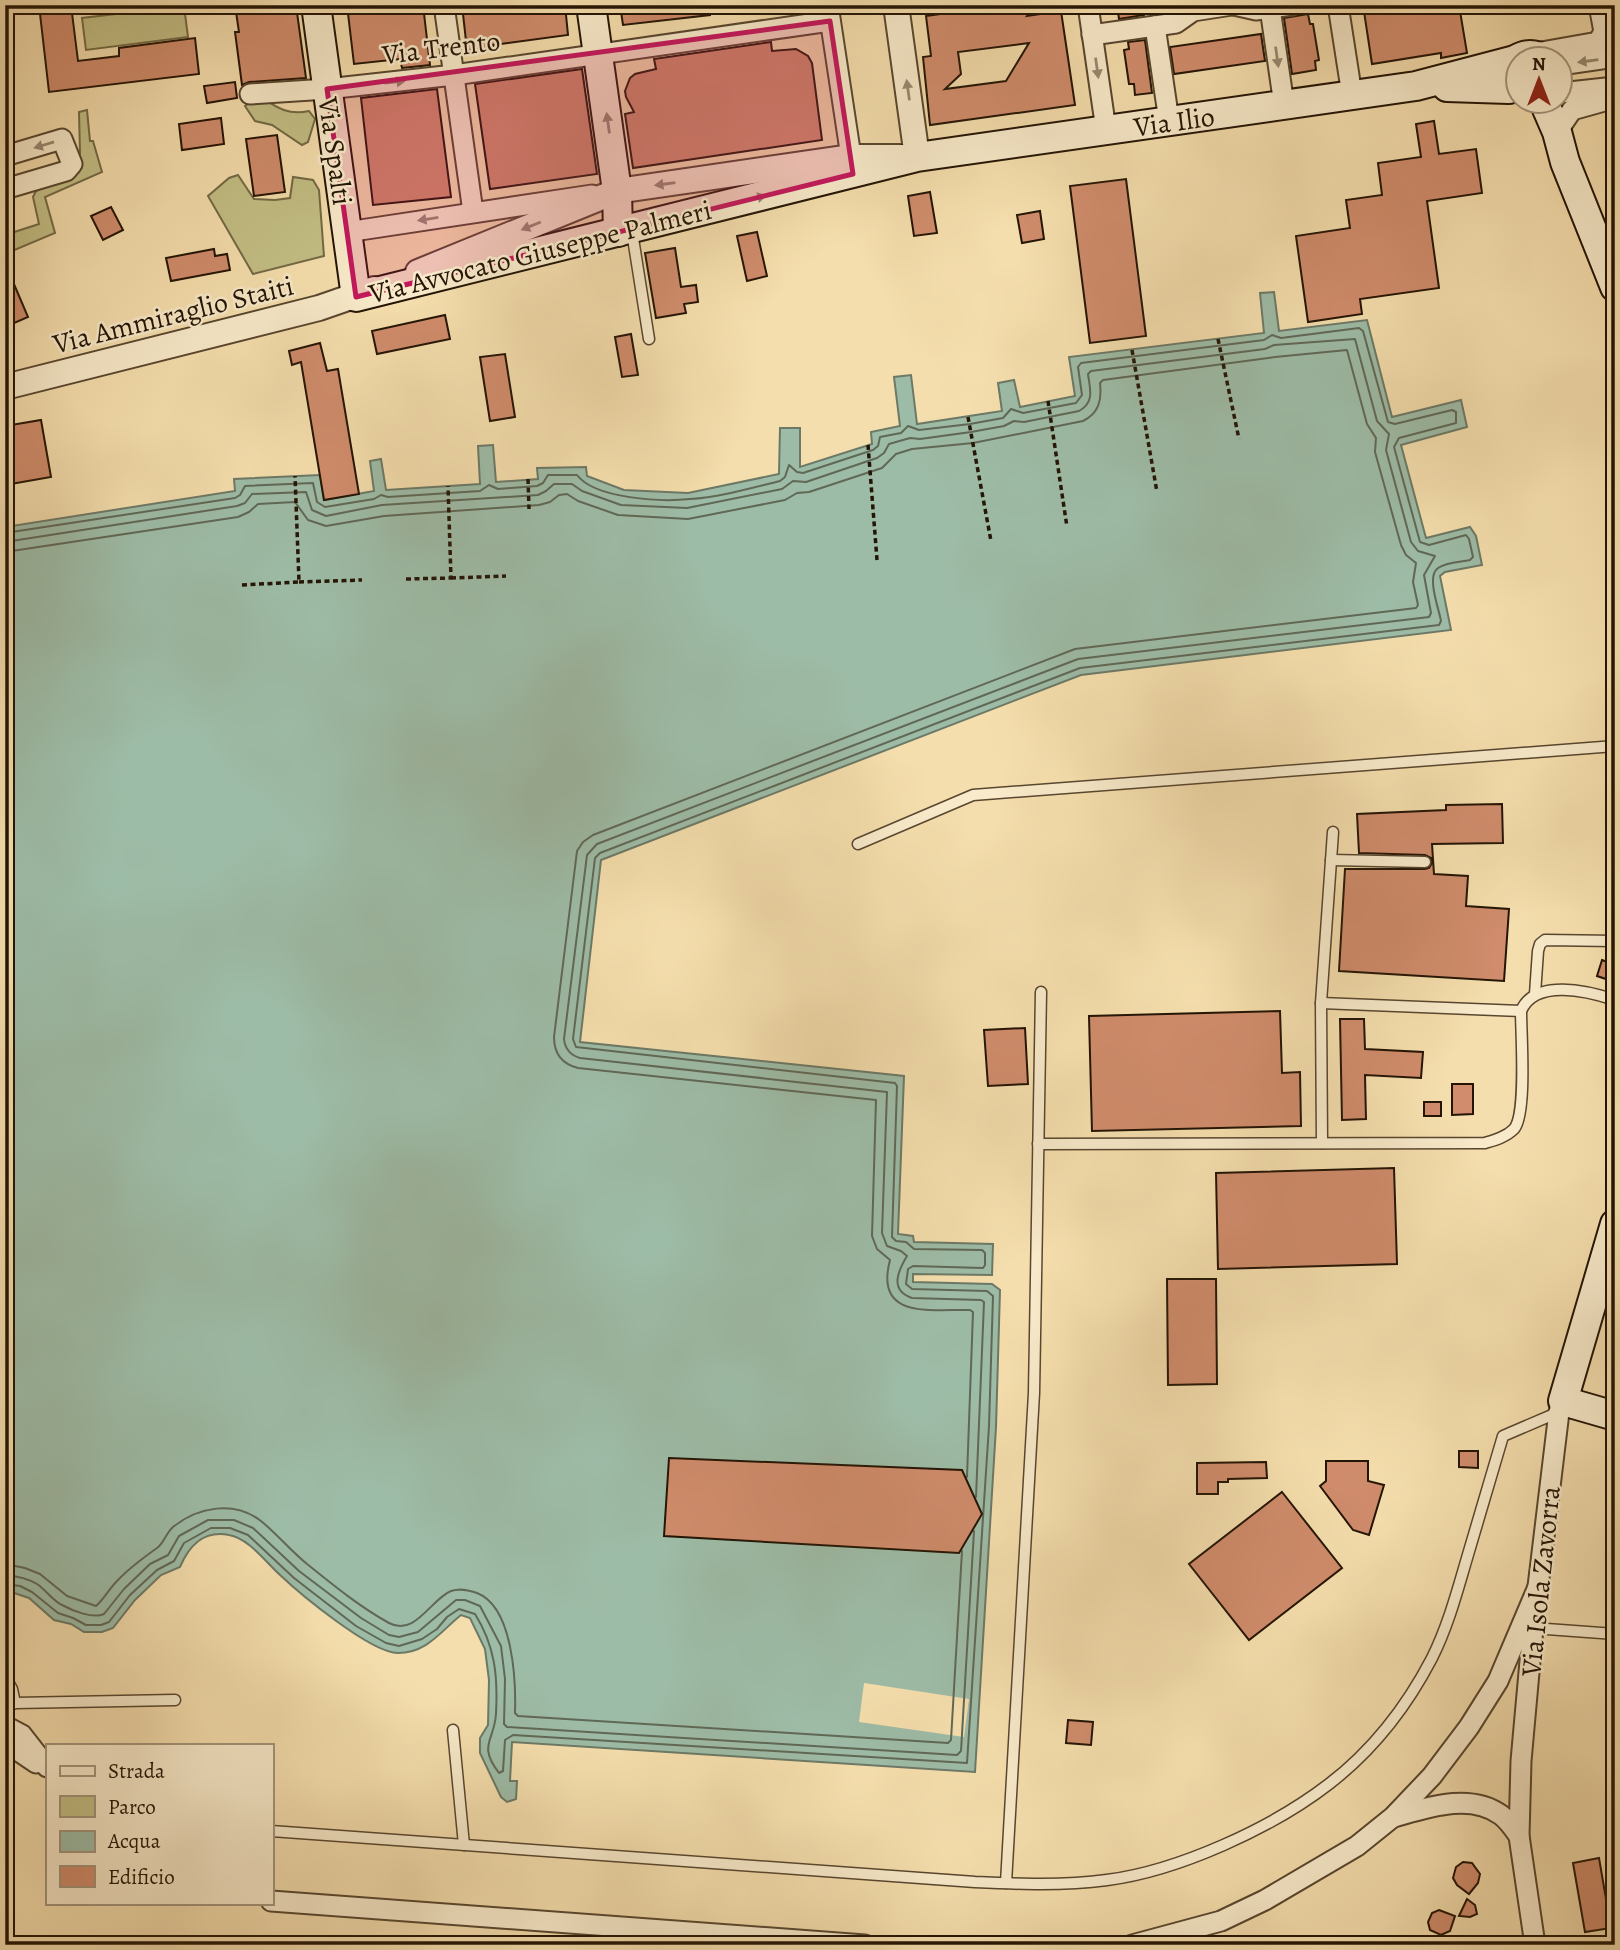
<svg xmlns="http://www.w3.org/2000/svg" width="1620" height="1950" viewBox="0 0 1620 1950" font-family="Alegreya,serif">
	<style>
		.green { fill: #c3bf85; stroke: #736a45; stroke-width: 2 }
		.water { fill: #9dbca7; stroke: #6c7966; stroke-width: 2 }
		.pier { fill: #f5dead }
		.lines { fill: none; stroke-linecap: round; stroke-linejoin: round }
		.shore { stroke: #606856; stroke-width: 2 }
		.building { fill: #d08c6c; stroke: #231405; stroke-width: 2; fill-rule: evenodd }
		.service-casing { stroke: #58462f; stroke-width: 13 }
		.minor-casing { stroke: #58462f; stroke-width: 23 }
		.tertiary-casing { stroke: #58462f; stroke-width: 28 }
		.secondary-casing { stroke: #231405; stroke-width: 32 }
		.path { stroke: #231405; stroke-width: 3.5; stroke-dasharray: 5 3.5; stroke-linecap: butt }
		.service { stroke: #f8eaca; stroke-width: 10 }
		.minor { stroke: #f8eaca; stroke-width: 19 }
		.tertiary { stroke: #f8eaca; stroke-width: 24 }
		.secondary { stroke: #f8eaca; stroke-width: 28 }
		.oneway { fill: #988a71 }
		.marked { fill: #c2185b; fill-opacity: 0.2; stroke: #c2185b; stroke-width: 5; stroke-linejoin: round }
		.labels { text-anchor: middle; stroke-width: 5; stroke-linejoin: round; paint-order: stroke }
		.street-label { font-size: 28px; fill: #231405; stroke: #f8eaca }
	</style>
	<rect width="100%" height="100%" fill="#f5dead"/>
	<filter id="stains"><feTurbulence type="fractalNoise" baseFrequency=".00286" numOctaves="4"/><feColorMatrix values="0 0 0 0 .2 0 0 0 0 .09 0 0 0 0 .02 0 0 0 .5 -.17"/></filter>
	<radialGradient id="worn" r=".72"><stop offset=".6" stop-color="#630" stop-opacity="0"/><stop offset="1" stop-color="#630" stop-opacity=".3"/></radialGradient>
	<g class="green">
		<polygon points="184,6 188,37 86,50 82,18"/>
		<path d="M259,96C276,107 288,116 309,111L315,119L308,142L302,145L272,125L255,121L245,106Z"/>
		<polygon points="87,110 90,141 93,141 102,172 45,197 55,233 5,254 5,235 39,224 33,197 36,191 74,172 80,153 79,112"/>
		<polygon points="238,175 254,199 275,200 290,198 293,177 313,180 319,190 324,256 253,274 208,196 229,178"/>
	</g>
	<path class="water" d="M1274,292L1279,331L1367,320L1392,417L1461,400L1467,427L1401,445L1426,538L1470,527L1476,536L1482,565L1445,572L1440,576L1451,630L1081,675L601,860L580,1042L904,1076L898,1234L913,1236L914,1242L993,1244L992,1275L913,1274V1282L992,1284L1000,1290L996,1427L975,1772L512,1742L510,1781H517L516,1799L507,1802L501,1797L480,1753V1738L488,1725L489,1680L485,1649L470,1618L461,1615C441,1631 427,1653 398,1653C371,1653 300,1594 279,1574C265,1561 248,1538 229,1535C203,1530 189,1546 180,1567L161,1575L135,1600L113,1628L102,1632H84L71,1624L54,1620L29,1598L5,1590V527L235,491L234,479L320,475L324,500L374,491L370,461L381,459L386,490L480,484L478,446L493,445L496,482L538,479L537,468L586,467L587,476L624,490L688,493L779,474L780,428H800V467L872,444L871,432L900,426L894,377L911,375L917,424L1002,411L998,383L1014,380L1020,407L1075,396L1069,357L1264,333L1260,293Z"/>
	<polygon class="pier" points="864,1683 969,1699 964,1737 859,1722"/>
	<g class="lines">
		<g class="shore">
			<path d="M5,533L235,498L240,495L245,486L313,483L317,502L325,507L374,499L381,495L388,497L480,491L489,485L498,489L537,486L543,483L548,475H577C595,499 662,502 690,499C720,497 751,488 780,481L785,477L789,465L797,472L803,473L873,450L878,446L880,437L901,433L908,426L919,430L970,424L1003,418L1011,409L1023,413L1076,403L1082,395L1078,367L1081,363L1264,340L1272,335L1281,338L1359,328L1363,331L1388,422L1395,424L1452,410L1456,412V423L1399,438L1394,447L1420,542L1429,545L1466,535L1469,539L1473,557L1470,560C1461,562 1446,562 1438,568C1426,576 1439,609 1441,621L1439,625L1080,668L600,853L595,858L573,1039L576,1047L895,1083L897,1086L892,1237L896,1241L906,1242L914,1249L982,1250L985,1253V1265L983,1268L913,1266L908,1269L906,1284L912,1289L987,1291L993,1296L989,1426L967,1763L513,1735L505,1740L503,1771L499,1773C477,1744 495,1741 496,1713C498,1676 495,1646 475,1614L459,1609L447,1617L437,1629L422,1639L399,1646L386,1643L356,1626L294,1578L248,1535L230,1528H211L184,1543L174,1561L157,1570L130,1595L109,1622L101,1625H86L73,1618L58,1613L32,1592L20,1586L5,1584"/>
			<path d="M5,542L237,506L245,503L252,494L306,492L312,510L326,516L382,505L538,495L546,491L554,484H572L582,491L621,505L687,508L782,489L793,481L806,482L877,458L884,453L889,444L910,438L920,439L971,432L1004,426L1014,421L1024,422L1079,411C1095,402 1090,389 1088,374L1091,371L1265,349L1274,345L1355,339L1377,421L1389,434L1386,450L1411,542L1418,551L1435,556L1424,575L1431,613L1429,617L1078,659L597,844L587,855L564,1039C565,1049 570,1055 580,1058L887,1092L882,1233L887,1246L901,1251L907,1256C898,1271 889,1290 912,1298L981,1300L984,1302L976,1497"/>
			<path d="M5,552L238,517L249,512L258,504L295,502L308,520L326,526L384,516L539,505L550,502L559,495L567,494L578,501L618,515L688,519L785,500L797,493L809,492L882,468L896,454L912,449L973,443L1083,421C1099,413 1102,400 1100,383L1103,380L1275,357L1347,350L1367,424L1376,438L1375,452L1401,545L1406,555L1416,563L1413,582L1418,605L1416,608L1075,649L593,835L583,842L577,851L554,1037C554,1053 562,1064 578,1068L876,1100L872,1236L877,1249L890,1260C874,1320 931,1309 970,1310L973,1312L967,1477"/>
			<path d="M5,1564L25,1568L40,1574L67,1596L96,1606C104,1599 109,1589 117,1581C129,1568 143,1558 157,1548C164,1543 166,1533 173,1527C198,1507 234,1500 261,1521C277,1534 291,1551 307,1564C333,1585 360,1607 389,1623C415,1637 431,1599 451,1591C460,1588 468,1590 477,1593C513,1607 516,1680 515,1713L518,1716L948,1743L951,1740L962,1551"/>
			<path d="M5,1575C16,1576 27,1578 37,1584C46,1590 53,1601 62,1605C73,1611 93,1619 104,1614L124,1589L150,1564L168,1555L179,1536L208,1520H234L253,1528L299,1571L361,1618L389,1635L399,1637L418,1632L456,1600H465L480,1606L501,1646L505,1679L504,1724L507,1727L957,1755L961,1751L974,1531"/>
		</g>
	</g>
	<g class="building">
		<polygon points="39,5 71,5 78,61 119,56 119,48 195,38 199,74 49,92"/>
		<polygon points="235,5 296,5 306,78 249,82 242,85 235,32 239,32"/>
		<polygon points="347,5 423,5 430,65 402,68 400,59 354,64"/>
		<polygon points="462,5 565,5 568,35 493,45 493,47 467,50"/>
		<polygon points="620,5 710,5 710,15 623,25"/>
		<path d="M1005,5H1034L1027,16L1061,11L1075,105L930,125L923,57L931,56L926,16ZM1029,43L1006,81L945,89L961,74L958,52Z"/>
		<polygon points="1117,5 1143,5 1144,15 1119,19"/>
		<polygon points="1363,5 1459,5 1467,53 1441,58 1441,53 1372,64"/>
		<polygon points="1308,14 1310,24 1313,24 1319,60 1315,61 1316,70 1292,74 1284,18"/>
		<polygon points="1261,34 1265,61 1174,74 1170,47"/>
		<polygon points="1145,40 1152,93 1135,95 1134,84 1129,84 1124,50 1129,49 1128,42"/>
		<polygon points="771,42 772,51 796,49 808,56 812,63 822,140 633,168 625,114 634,112 626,97 625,91 630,78 635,74 656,69 654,59"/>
		<polygon points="582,69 597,174 490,189 475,84"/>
		<polygon points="235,82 237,98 207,103 204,86"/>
		<polygon points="437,89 451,197 373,205 361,98"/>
		<polygon points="221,118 224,144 182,150 179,124"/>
		<polygon points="1434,121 1439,154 1476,149 1482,193 1427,201 1439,288 1360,299 1362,314 1308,322 1296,236 1350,228 1346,200 1382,195 1378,163 1421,157 1416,124"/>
		<polygon points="277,135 285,192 254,196 246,139"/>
		<polygon points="1126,179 1146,336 1090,343 1070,186"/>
		<polygon points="930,192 937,233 914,236 908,196"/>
		<polygon points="111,207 123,230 103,240 91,216"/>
		<polygon points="1040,211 1044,239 1022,243 1017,215"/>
		<polygon points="757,232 767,276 747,281 737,236"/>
		<polygon points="675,248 681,287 696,285 698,302 684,304 686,313 656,318 645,253"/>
		<polygon points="214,249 215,256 227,254 230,270 171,281 166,258"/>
		<polygon points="5,263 28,317 5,327"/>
		<polygon points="445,315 450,339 377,354 372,331"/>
		<polygon points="631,334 638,375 622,377 615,337"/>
		<polygon points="320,343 327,371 338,369 359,494 324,500 301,362 292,365 289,351"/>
		<polygon points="505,354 515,417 490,421 480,357"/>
		<polygon points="41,420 51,477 5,485 5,426"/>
		<polygon points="1502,804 1503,843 1432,844 1434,874 1468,876 1466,906 1509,909 1504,981 1339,971 1345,869 1425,869 1429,868 1432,863 1431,858 1425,855 1359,853 1357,814 1446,810 1446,805"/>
		<polygon points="1602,960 1615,965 1615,982 1597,976"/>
		<polygon points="1280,1011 1282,1073 1300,1072 1301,1126 1092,1131 1089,1016"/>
		<polygon points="1340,1019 1364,1019 1365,1049 1423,1052 1421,1078 1365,1075 1366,1119 1342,1120"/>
		<polygon points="1025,1028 1028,1084 988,1086 984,1030"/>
		<polygon points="1452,1084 1473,1084 1473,1114 1452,1115"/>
		<rect x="1424" y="1102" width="17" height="14"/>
		<polygon points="1394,1168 1397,1264 1218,1269 1216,1173"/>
		<polygon points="1167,1279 1216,1279 1217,1384 1168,1385"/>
		<polygon points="1459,1451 1478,1451 1478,1468 1459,1467"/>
		<polygon points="669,1458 962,1470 982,1514 959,1553 664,1536"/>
		<polygon points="1326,1461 1368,1461 1368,1481 1384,1485 1369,1535 1353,1530 1320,1486 1326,1481"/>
		<polygon points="1266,1462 1267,1478 1228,1479 1228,1482 1218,1482 1218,1494 1197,1494 1197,1463"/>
		<polygon points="1282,1492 1342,1568 1249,1640 1189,1564"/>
		<polygon points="1068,1720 1093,1722 1091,1745 1066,1743"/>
		<polygon points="1599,1858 1611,1928 1585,1932 1573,1863"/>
		<polygon points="1463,1862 1472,1863 1480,1874 1478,1883 1469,1894 1457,1885 1453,1878 1456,1867"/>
		<polygon points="1467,1899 1475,1905 1477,1914 1470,1917 1459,1916"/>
		<polygon points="1439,1910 1455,1916 1450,1931 1441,1935 1430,1930 1428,1922 1432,1913"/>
	</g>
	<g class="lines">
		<g class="service-casing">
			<g id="service">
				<polyline points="632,232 649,339"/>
				<polyline points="858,844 973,795 1615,746"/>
				<polyline points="1331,860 1425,862"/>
				<polyline points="1535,994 1538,951 1540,944 1545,940 1615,941"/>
				<polyline points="1321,1003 1521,1011"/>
				<polyline points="1322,1143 1321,1003 1333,832"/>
				<path d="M1038,1144L1485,1143C1495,1140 1506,1137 1514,1129C1527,1114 1521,1034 1521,1011C1535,978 1588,991 1615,1000"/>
				<polyline points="1533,1628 1615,1634"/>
				<polyline points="5,1676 12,1689 15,1703"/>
				<polyline points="5,1708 15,1703 175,1700"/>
				<polyline points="453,1730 464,1845"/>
				<path d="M271,1831L975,1882C1019,1884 1063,1886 1107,1880C1178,1871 1272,1828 1329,1784C1372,1751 1407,1706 1432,1658C1448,1626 1457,1592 1467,1558C1479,1517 1491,1476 1503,1436L1559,1412"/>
				<polyline points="1006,1883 1034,1393 1041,992"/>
			</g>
		</g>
		<g class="minor-casing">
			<g id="minor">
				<polyline points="444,5 473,212"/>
				<polyline points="828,5 853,170"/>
				<polyline points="1088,5 1106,130"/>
				<polyline points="1234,5 1256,10 1292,5"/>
				<polyline points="1338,5 1352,95"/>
				<polyline points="1270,8 1284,105"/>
				<polyline points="1155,26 1169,121"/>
				<polyline points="1092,35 1176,23 1193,11 1232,5"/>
				<polyline points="1530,54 1598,42 1604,32 1599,5"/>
				<polyline points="1560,65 1615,57"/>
				<polyline points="1560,93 1615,87"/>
				<polyline points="250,94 327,89 454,75 830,21"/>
				<polyline points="1557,132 1572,110 1615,98"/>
				<polyline points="5,156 62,139 72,164 66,171 5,189"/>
				<polyline points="347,232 592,195"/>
				<polyline points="5,1726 22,1735 47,1767"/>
				<polyline points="5,1742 36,1763"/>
				<path d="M1394,1817C1426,1808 1470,1792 1501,1815C1508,1820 1514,1829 1519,1836"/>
				<polyline points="271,1901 865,1945"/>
				<polyline points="1132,1945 1221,1921 1265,1900 1357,1846 1393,1817 1432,1776 1469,1727 1498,1681 1538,1587"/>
				<polyline points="1535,1945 1519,1836 1521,1761 1533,1628 1559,1412 1563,1401"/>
			</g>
		</g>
		<g class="tertiary-casing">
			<g id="tertiary">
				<polyline points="418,272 617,191 850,157 917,157 896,5"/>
				<polyline points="5,387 319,308 374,289"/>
			</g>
		</g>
		<g class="secondary-casing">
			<g id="secondary">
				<polyline points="316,5 356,297 917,157 1416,86 1515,60"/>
				<polyline points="591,5 617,191 618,232"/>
				<path d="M1506,74C1513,56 1529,50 1546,60"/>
				<polyline points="1447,87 1509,89"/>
				<polyline points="1544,102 1557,132 1565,162 1615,287"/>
				<polyline points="1615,1224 1563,1401 1615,1416"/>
			</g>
		</g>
		<g class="path">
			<polyline points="1218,339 1239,439"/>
			<polyline points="1132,350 1157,492"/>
			<polyline points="1048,401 1067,527"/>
			<polyline points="968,417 991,541"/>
			<polyline points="868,445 877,560"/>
			<polyline points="528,479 529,509"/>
			<polyline points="451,578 506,576"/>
			<polyline points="406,579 451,578 448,486"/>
			<polyline points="299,582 362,580"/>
			<polyline points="242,585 299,582 295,476"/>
		</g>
		<use href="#service" class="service"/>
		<use href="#minor" class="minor"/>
		<use href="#tertiary" class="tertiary"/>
		<use href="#secondary" class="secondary"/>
	</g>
	<defs><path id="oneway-solid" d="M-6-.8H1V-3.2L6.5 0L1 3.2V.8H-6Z" transform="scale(1.75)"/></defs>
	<g class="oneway">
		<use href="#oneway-solid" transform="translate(1277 57) rotate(82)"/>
		<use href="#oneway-solid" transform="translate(1588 61) rotate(172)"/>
		<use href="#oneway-solid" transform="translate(1097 68) rotate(82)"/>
		<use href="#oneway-solid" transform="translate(395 82) rotate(-6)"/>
		<use href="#oneway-solid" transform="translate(908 90) rotate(-98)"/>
		<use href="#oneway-solid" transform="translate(608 123) rotate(-98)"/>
		<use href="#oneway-solid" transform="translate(44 145) rotate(163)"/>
		<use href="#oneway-solid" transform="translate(665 184) rotate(172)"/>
		<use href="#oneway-solid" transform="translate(756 198) rotate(-14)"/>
		<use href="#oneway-solid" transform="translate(428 219) rotate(171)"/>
		<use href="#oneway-solid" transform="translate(531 226) rotate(158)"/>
	</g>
	<path class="marked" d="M830,21L853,174L356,297L327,89Z"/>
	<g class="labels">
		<g class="street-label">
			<text transform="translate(441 47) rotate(-7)" y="10">Via Trento</text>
			<text transform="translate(1174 121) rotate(-8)" y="10">Via Ilio</text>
			<text transform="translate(336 151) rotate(82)" y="10">Via Spalti</text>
			<text transform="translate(540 251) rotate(-14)" y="10">Via Avvocato Giuseppe Palmeri</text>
			<text transform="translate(173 314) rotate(-14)" y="10">Via Ammiraglio Staiti</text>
			<text transform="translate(1540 1581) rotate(-84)" y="10">Via Isola Zavorra</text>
		</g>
	</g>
	<rect width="1620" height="1950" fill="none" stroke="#f5dead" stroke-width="28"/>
	<rect x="7" y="7" width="1606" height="1936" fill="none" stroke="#231405" stroke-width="3.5"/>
	<rect x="14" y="14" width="1592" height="1922" fill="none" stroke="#231405" stroke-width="2"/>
	<rect x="46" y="1744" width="228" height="161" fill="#f8eaca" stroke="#a3947b" stroke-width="2"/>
	<rect x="60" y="1766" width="35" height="10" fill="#f8eaca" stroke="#a3947b" stroke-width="2"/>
	<text x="108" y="1778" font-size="21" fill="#231405">Strada</text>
	<rect x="60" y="1796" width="35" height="21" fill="#c3bf85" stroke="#a3947b" stroke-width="2"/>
	<text x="108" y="1814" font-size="21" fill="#231405">Parco</text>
	<rect x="60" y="1831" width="35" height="21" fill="#9dbca7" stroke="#a3947b" stroke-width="2"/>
	<text x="108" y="1848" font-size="21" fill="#231405">Acqua</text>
	<rect x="60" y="1866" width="35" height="21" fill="#d08c6c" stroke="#a3947b" stroke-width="2"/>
	<text x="108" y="1884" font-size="21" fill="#231405">Edificio</text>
	<g transform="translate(1539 80)"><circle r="33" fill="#f8eaca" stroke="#a3947b" stroke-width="2"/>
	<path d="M0-5L12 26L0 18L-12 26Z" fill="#8f2418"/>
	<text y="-10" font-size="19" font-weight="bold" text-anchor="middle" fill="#231405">N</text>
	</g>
	<rect width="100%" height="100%" filter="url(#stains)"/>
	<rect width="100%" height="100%" fill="url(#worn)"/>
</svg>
